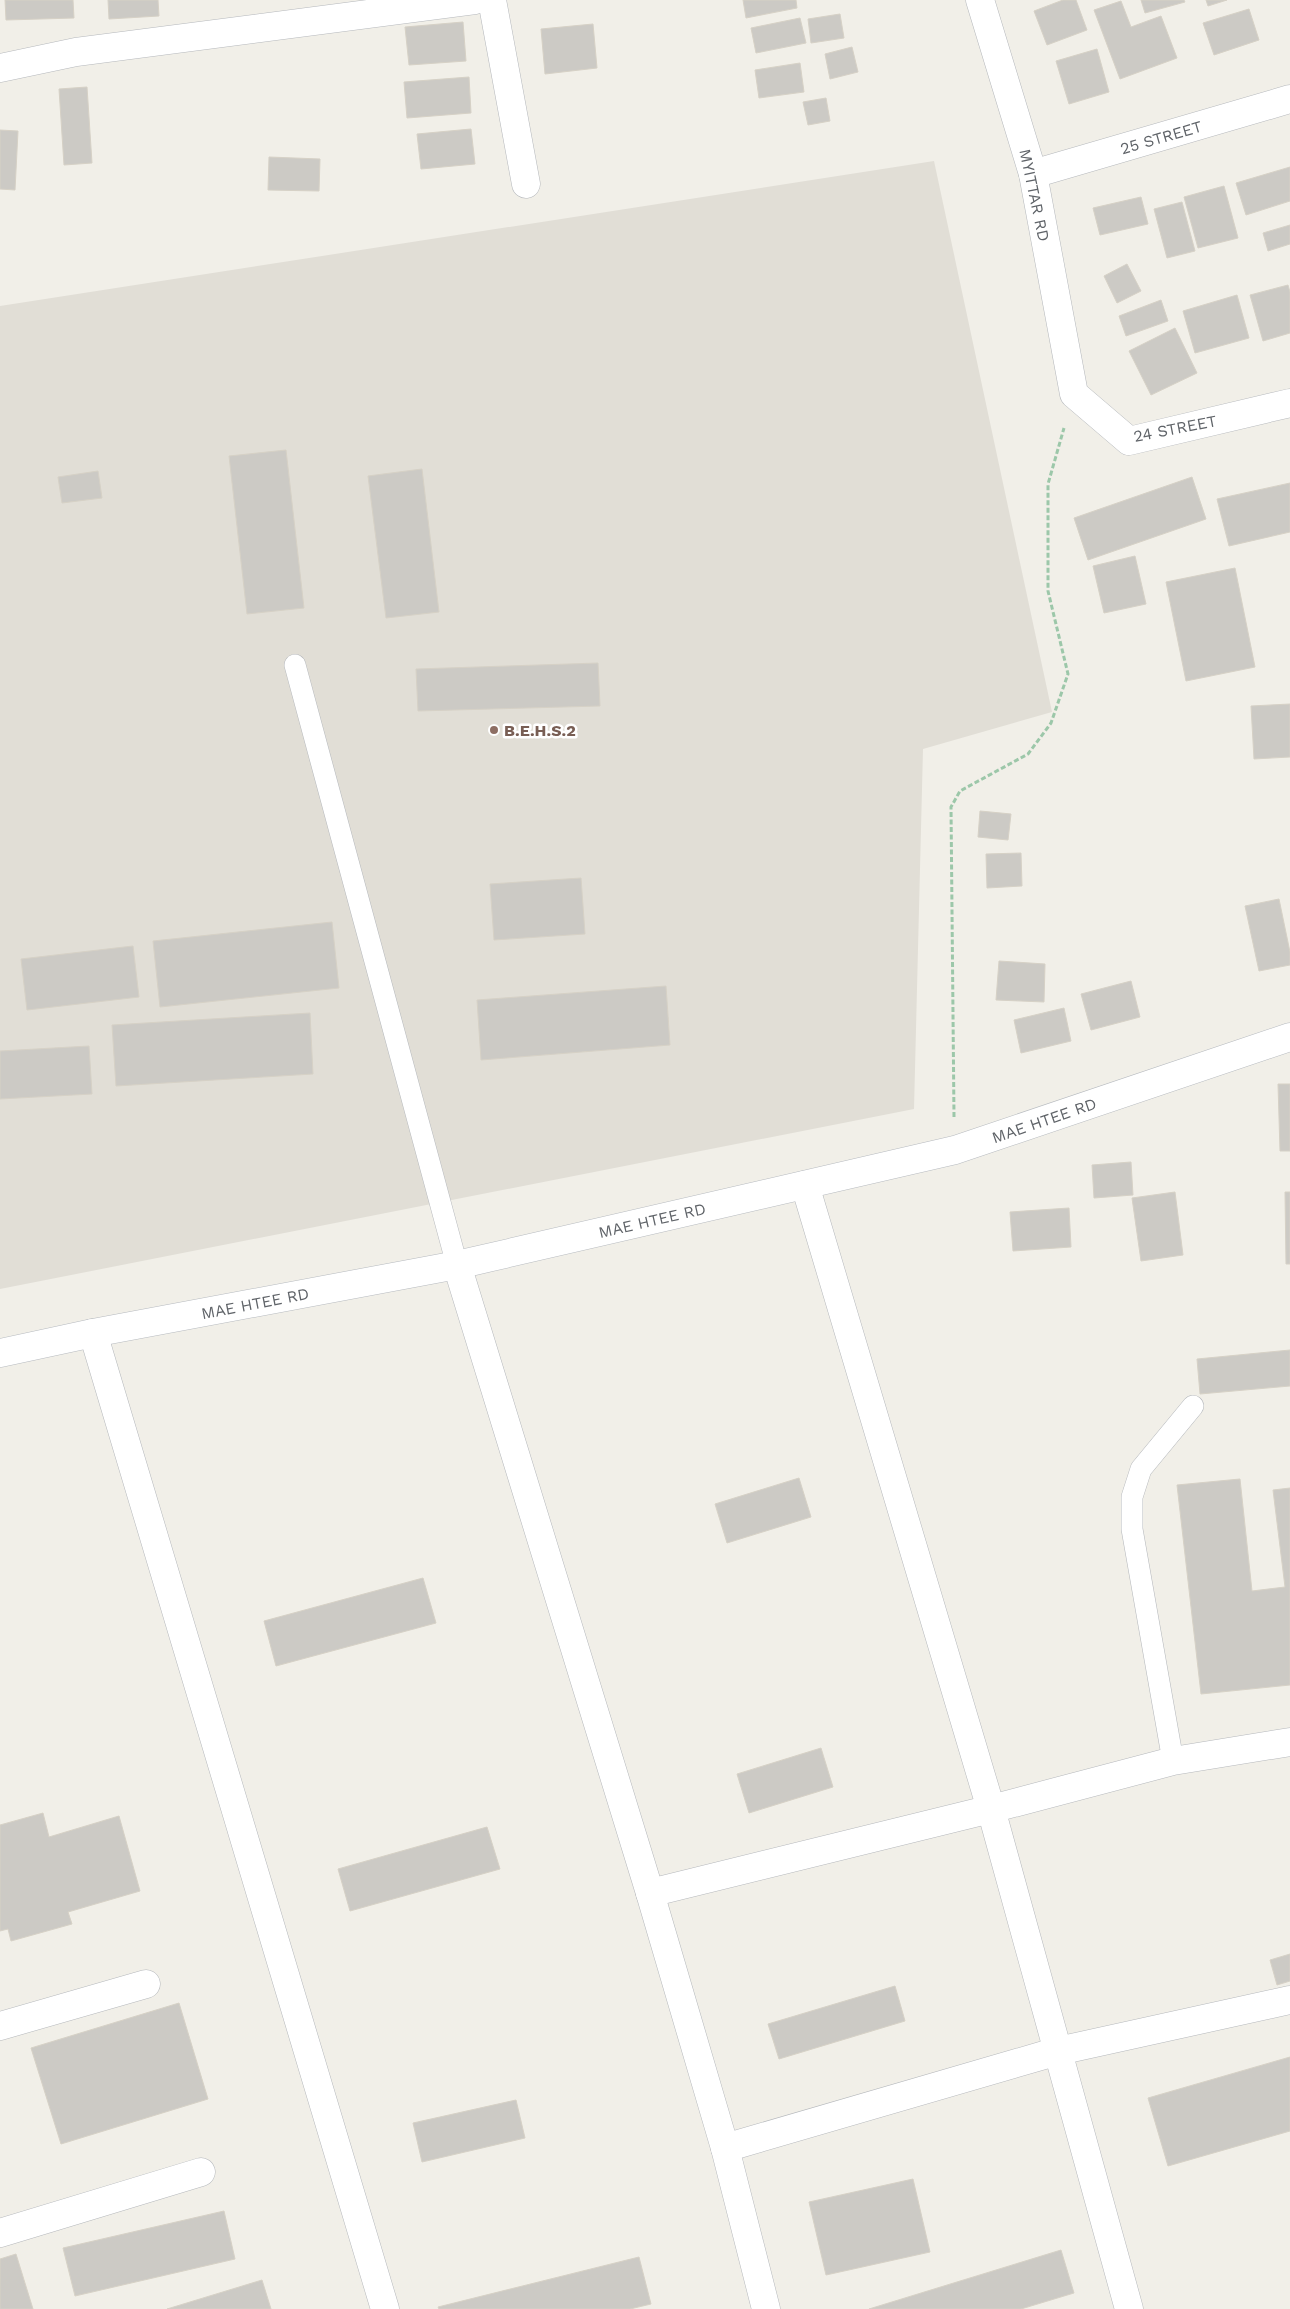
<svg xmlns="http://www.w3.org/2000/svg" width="1290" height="2309" viewBox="0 0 1290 2309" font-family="'Work Sans',sans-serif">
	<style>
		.education { fill: #e1ded6 }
		.building { fill: #cccac5; stroke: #d6d1c6 }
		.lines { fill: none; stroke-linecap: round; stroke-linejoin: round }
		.lane-casing { stroke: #b5b8bc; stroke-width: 22 }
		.street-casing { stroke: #b5b8bc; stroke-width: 29 }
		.secondary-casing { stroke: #b6babf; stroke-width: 29 }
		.path { stroke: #9cc7a9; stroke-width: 3; stroke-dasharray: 5 2.5; stroke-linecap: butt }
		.lane { stroke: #fff; stroke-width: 21 }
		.street { stroke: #fff; stroke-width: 28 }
		.secondary { stroke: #fff; stroke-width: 28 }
		.education-dot { fill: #8d6e63; stroke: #fff; stroke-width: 2 }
		.labels { text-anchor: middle; stroke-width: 5; stroke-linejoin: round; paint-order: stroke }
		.street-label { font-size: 16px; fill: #5f6368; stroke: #fff }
		.education-label { font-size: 16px; font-weight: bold; fill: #785e54; stroke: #fff; text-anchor: start }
	</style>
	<rect width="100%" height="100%" fill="#f1efe8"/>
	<polygon class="education" points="934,161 1052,712 923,749 914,1109 0,1289 0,306"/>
	<g class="building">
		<polygon points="5,0 73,0 74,18 6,20"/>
		<polygon points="108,0 158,0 159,16 109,19"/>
		<polygon points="743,0 796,0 797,8 746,18"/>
		<polygon points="1063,0 1076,0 1087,30 1047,45 1034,11"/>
		<polygon points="1141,0 1184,0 1185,2 1145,13"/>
		<polygon points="1206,0 1227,0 1208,6"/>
		<polygon points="1121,1 1131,27 1161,16 1177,58 1120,79 1094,10"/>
		<polygon points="1249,9 1259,40 1214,55 1203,23"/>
		<polygon points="840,14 844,38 811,43 808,19"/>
		<polygon points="800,18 806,43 756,53 751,28"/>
		<polygon points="463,22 466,61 409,65 405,27"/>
		<polygon points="593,24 597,68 545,74 541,29"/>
		<polygon points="852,47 858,72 830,79 825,54"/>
		<polygon points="1097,49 1109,92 1069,104 1056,61"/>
		<polygon points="800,63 804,92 759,98 755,70"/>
		<polygon points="469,77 471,113 407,118 404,82"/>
		<polygon points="87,87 92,163 64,165 59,89"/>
		<polygon points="826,98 830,121 808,125 803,102"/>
		<polygon points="471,129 475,164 421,169 417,134"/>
		<polygon points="0,130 18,131 15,190 0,189"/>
		<polygon points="269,157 320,159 319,191 268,190"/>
		<polygon points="1290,167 1290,201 1246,215 1236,183"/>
		<polygon points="1224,186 1238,238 1198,248 1184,197"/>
		<polygon points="1141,197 1148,224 1100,235 1093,208"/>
		<polygon points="1182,202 1195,251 1167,258 1154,209"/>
		<polygon points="1290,225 1290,244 1268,251 1263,233"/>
		<polygon points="1127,264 1141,291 1117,303 1104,276"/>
		<polygon points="1288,285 1290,292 1290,333 1263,341 1250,295"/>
		<polygon points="1237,295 1249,338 1195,353 1183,311"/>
		<polygon points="1161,300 1168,321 1126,336 1119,316"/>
		<polygon points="1175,328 1197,373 1151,395 1129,351"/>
		<polygon points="286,450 304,608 247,614 229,456"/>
		<polygon points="422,469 439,612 386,618 368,476"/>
		<polygon points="98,471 102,498 62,503 58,477"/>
		<polygon points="1192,477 1206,519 1088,560 1074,518"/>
		<polygon points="1290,483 1290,532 1229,546 1217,499"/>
		<polygon points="1135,556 1146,604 1104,613 1093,566"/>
		<polygon points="1235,568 1255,667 1186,681 1166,582"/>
		<polygon points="598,663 600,706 418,711 416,669"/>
		<polygon points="1290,704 1290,757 1254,759 1251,706"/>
		<polygon points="980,811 1011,814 1008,840 978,837"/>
		<polygon points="1021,853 1022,886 987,888 986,854"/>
		<polygon points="581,878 585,934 494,940 490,884"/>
		<polygon points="1279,899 1290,952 1290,965 1259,971 1245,906"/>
		<polygon points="332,922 339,988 160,1007 153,941"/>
		<polygon points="133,946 139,997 27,1010 21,959"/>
		<polygon points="999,961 1045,964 1044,1002 996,1000"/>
		<polygon points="1131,981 1140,1017 1091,1030 1081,994"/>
		<polygon points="666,986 670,1045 481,1060 477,1000"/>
		<polygon points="1064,1008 1071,1041 1021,1053 1014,1020"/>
		<polygon points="310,1013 313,1074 116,1086 112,1025"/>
		<polygon points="89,1046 92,1094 0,1099 0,1051"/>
		<polygon points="1278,1084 1290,1084 1290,1151 1280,1151"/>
		<polygon points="1131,1162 1133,1195 1094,1198 1092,1165"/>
		<polygon points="1175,1192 1183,1255 1141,1261 1132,1198"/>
		<polygon points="1285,1192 1290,1192 1290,1264 1286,1264"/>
		<polygon points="1069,1208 1071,1247 1013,1251 1010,1212"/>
		<polygon points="1290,1350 1290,1386 1200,1394 1197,1359"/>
		<polygon points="799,1478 811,1517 727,1543 715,1504"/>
		<polygon points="1240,1479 1252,1591 1285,1587 1273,1490 1290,1488 1290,1685 1201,1694 1177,1485"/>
		<polygon points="423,1578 436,1623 276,1666 264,1621"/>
		<polygon points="821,1748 833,1787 749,1813 737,1774"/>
		<polygon points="43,1813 49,1837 119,1816 140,1891 68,1912 72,1924 11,1941 8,1929 0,1931 0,1825"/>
		<polygon points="487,1827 500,1869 350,1911 338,1869"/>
		<polygon points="1290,1954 1290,1981 1277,1985 1270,1960"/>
		<polygon points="895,1986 905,2021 779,2059 768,2024"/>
		<polygon points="179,2003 208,2099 61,2144 31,2048"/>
		<polygon points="1290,2057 1290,2131 1168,2166 1148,2098"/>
		<polygon points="516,2100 525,2138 422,2162 413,2123"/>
		<polygon points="913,2179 930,2252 826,2275 809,2202"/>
		<polygon points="224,2211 235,2259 75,2296 63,2248"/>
		<polygon points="1061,2250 1074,2293 1021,2309 869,2309"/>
		<polygon points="16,2254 33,2309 0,2309 0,2259"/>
		<polygon points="639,2257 651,2304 630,2309 439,2309 438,2307"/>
		<polygon points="262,2280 271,2309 167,2309"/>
	</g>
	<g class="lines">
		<g class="lane-casing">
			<g id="lane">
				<polyline points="295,665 457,1265"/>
				<polyline points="1173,1761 1132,1529 1132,1497 1141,1469 1193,1406"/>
			</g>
		</g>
		<g class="street-casing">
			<g id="street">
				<polyline points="492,0 526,184"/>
				<polyline points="980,0 1033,174 1074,394 1129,441 1290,403"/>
				<polyline points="0,68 76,52 475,0"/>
				<polyline points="1033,174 1290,99"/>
				<polyline points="805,1185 991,1809 1129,2309"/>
				<polyline points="457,1265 650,1893 725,2148 766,2309"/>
				<polyline points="93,1333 385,2309"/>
				<polyline points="650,1893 991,1809 1173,1761 1290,1742"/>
				<polyline points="0,2026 146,1984"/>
				<polyline points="725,2148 1058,2051 1290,2000"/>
				<polyline points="0,2233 201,2172"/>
			</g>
		</g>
		<g class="secondary-casing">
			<polyline id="secondary" points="0,1353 93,1333 457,1265 955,1150 1290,1037"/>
		</g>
		<polyline class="path" points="954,1117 951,807 960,791 1028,754 1051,723 1068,674 1048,591 1048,484 1064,428"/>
		<use href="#lane" class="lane"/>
		<use href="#street" class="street"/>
		<use href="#secondary" class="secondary"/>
	</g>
	<circle class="education-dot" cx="494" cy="730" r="5"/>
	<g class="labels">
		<g class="street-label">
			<text transform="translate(1161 137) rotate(-16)" y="6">25 STREET</text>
			<text transform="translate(1035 195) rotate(78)" y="6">MYITTAR RD</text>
			<text transform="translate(1175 428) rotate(-11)" y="6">24 STREET</text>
			<text transform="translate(1044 1120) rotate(-19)" y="6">MAE HTEE RD</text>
			<text transform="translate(652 1220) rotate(-13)" y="6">MAE HTEE RD</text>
			<text transform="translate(255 1303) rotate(-11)" y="6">MAE HTEE RD</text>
		</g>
		<g class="education-label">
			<text x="504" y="736">B.E.H.S.2</text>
		</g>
	</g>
</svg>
